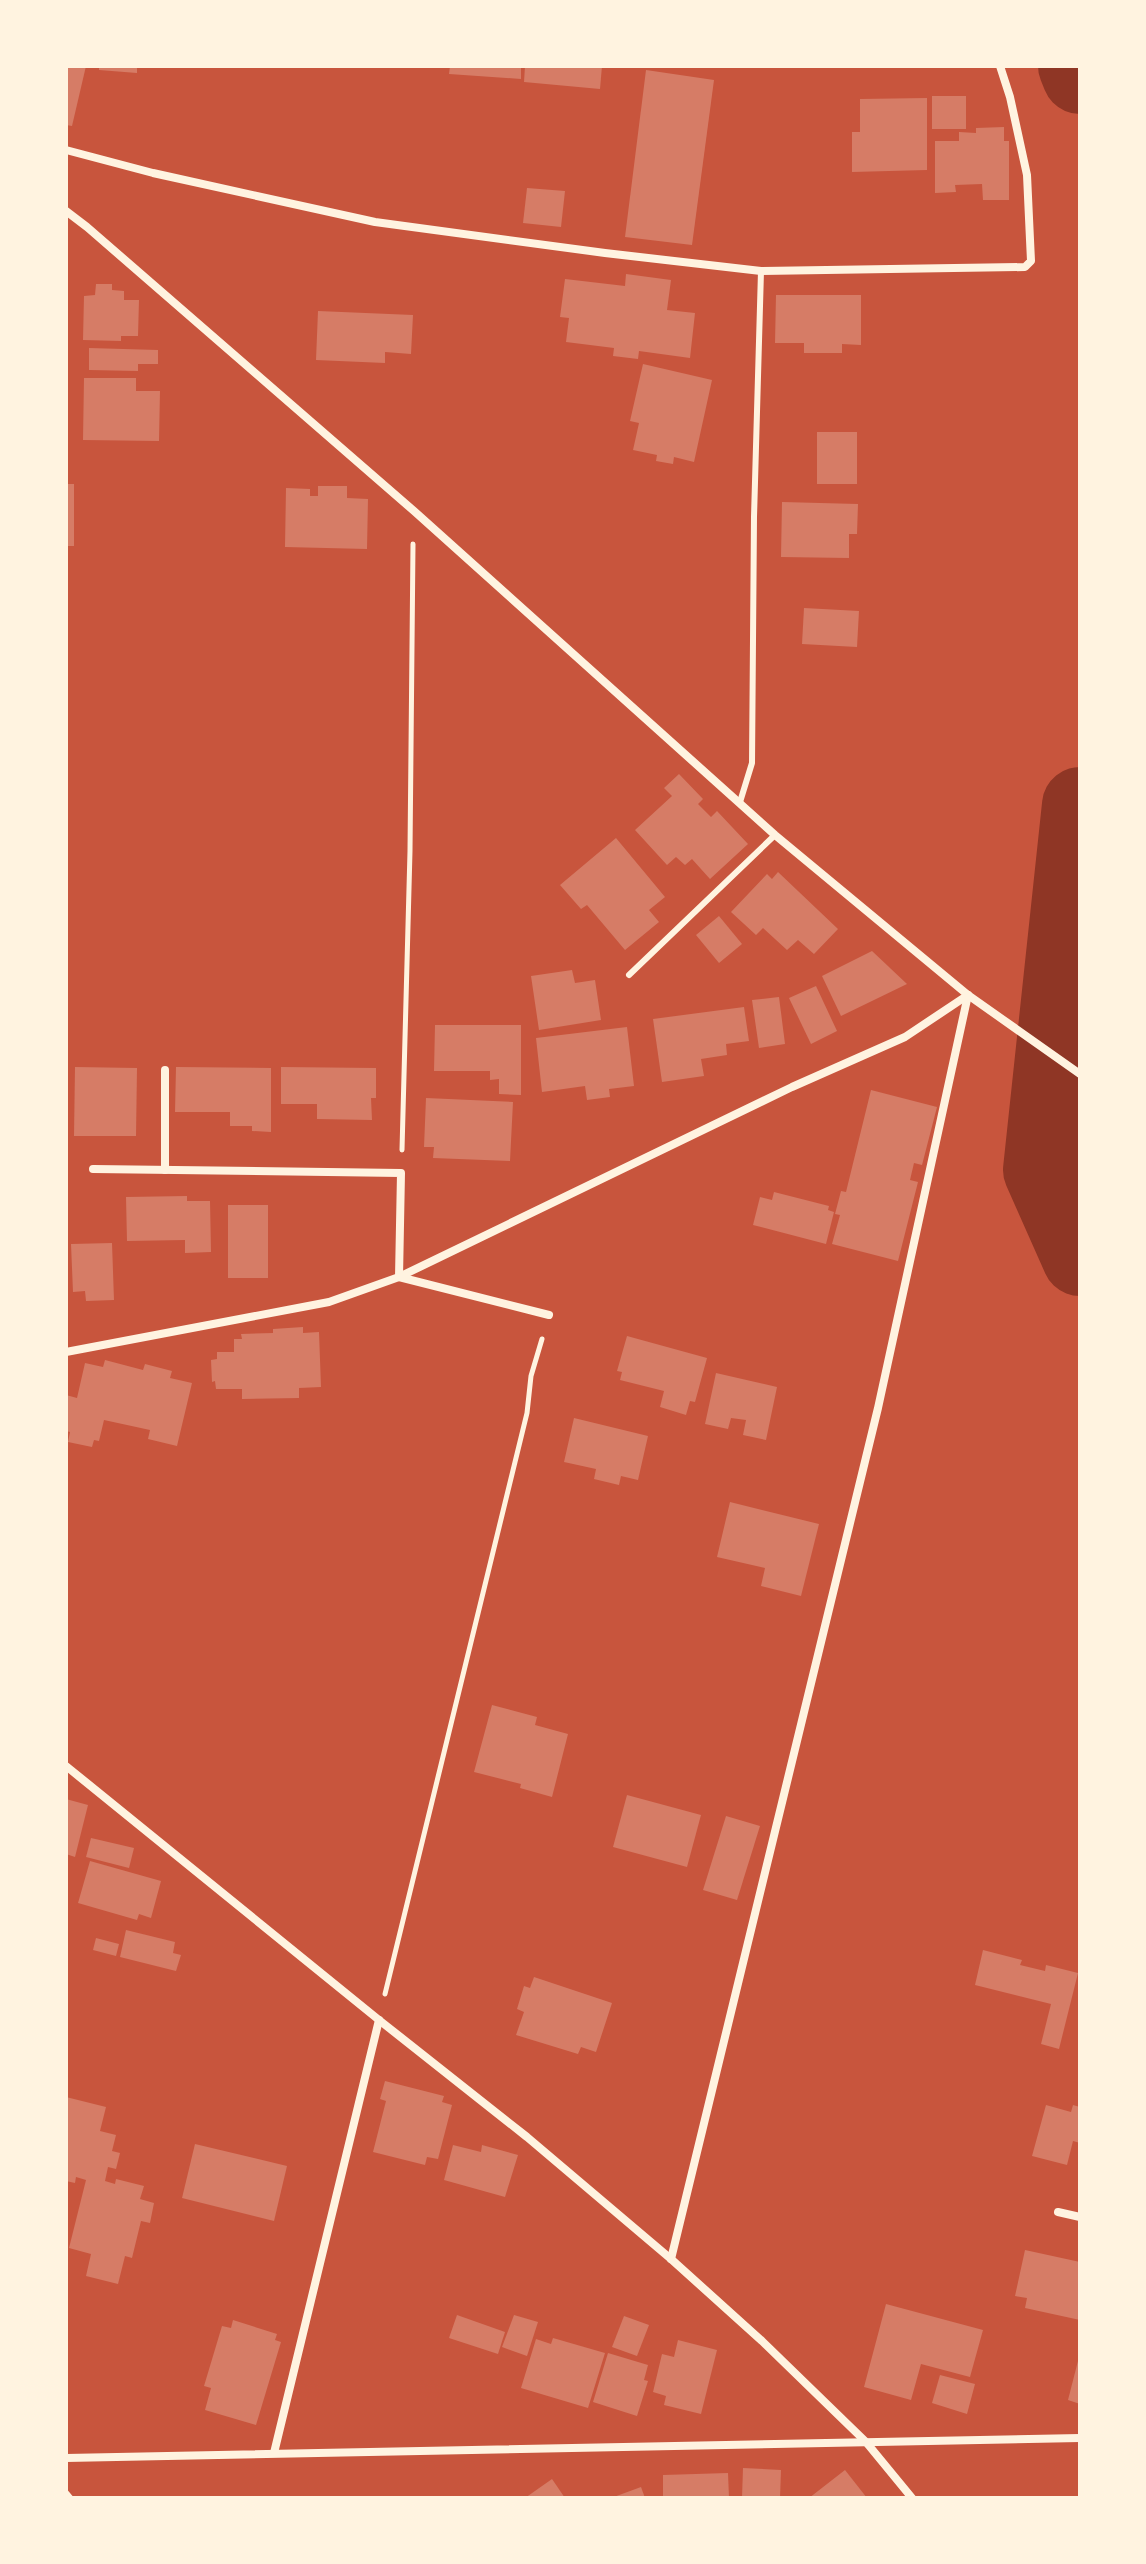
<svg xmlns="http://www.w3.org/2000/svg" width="1146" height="2564" viewBox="0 0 1146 2564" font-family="Lato,sans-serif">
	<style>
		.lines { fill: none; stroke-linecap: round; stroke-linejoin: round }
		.river { stroke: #8f3625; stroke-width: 76 }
		.building { fill: #d67c66 }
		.path { stroke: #fff3e0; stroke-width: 5 }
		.service { stroke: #fff3e0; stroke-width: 6 }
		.minor { stroke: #fff3e0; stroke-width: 8 }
	</style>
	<rect width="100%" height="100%" fill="#c8553d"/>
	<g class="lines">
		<g class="river">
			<polyline points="1076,66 1080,76"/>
			<polyline points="1080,805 1041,1170 1080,1258"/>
		</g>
	</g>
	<g class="building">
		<polygon points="66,66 86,66 72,126 66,125"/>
		<polygon points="99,66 137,66 137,73 99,70"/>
		<polygon points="450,66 521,66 521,79 449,74"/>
		<polygon points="525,66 602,66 600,89 524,82"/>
		<polygon points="646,70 714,80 692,245 625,237"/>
		<rect x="932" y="96" width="34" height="33"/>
		<polygon points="927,98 927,170 852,172 852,132 860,132 860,99"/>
		<polygon points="1004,127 1004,141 1009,141 1009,200 983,200 982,184 955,185 956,192 935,193 935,141 959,141 959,132 976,133 976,128"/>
		<polygon points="527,188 565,191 561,227 523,223"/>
		<polygon points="626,274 671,280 667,310 695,313 690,358 639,351 638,359 613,356 614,348 566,342 569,318 560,317 565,279 625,286"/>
		<polygon points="96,284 112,284 112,290 124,291 124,300 139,300 138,336 121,336 121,341 83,340 84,296 95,295"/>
		<polygon points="776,295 861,295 861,345 842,344 842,353 804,353 804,343 775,343"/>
		<polygon points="318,311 413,315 411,354 385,352 385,363 316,360"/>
		<polygon points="89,348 158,350 158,364 138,364 138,371 89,370"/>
		<polygon points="643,364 712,380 694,462 674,457 673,464 656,461 657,455 633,450 639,423 630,421"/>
		<polygon points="84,378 136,378 136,391 160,391 159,441 83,440"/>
		<rect x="817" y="432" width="40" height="52"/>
		<rect x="66" y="484" width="8" height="62"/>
		<polygon points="318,486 347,486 347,498 368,499 367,549 285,547 286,488 310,489 310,496 318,496"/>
		<polygon points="782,502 858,504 857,534 849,534 849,558 781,557"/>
		<polygon points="804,608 859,611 857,647 802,644"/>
		<polygon points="679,774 703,799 698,804 711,817 717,811 748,844 710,879 692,859 685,865 676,857 667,865 635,830 672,796 664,788"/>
		<polygon points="616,838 665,897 649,910 659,922 625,950 587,905 581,909 560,885"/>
		<polygon points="778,872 838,929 814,954 798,940 787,950 763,928 756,935 731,912 767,874 772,879"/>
		<polygon points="719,916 742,944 719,963 696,935"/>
		<polygon points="872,951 907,984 841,1016 822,976"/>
		<polygon points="572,970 575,983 595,980 601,1020 539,1030 531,976"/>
		<polygon points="816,986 837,1031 811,1044 789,998"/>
		<polygon points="779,997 785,1044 759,1048 752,1000"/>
		<polygon points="744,1007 749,1041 726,1044 727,1055 701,1059 704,1076 662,1082 653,1019"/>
		<polygon points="435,1025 521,1025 521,1095 499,1094 499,1079 490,1080 490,1071 434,1071"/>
		<polygon points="627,1027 634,1086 609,1089 610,1097 587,1100 585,1086 542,1092 536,1038"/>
		<polygon points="75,1067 137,1068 136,1136 74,1136"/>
		<polygon points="176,1067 271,1068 271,1132 252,1131 252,1126 230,1126 230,1112 175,1112"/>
		<polygon points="281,1067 376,1068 376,1098 371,1098 372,1120 317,1119 317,1104 281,1104"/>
		<polygon points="871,1090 937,1107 922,1165 914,1163 910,1180 918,1182 898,1261 832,1244 840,1215 835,1214 841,1191 846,1192"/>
		<polygon points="426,1098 513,1102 510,1161 433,1158 434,1147 424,1147"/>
		<polygon points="774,1192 829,1206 828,1210 834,1212 826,1244 753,1225 760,1197 772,1200"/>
		<polygon points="187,1196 187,1201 210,1201 211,1252 185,1253 185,1240 127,1241 126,1197"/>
		<rect x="228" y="1205" width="40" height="73"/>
		<polygon points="112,1243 114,1300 86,1301 85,1291 73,1292 71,1244"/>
		<polygon points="303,1327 303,1333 319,1332 321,1387 299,1388 299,1398 242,1399 242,1389 216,1389 215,1381 212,1382 211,1360 217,1359 217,1352 234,1352 234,1339 242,1339 241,1334 273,1333 273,1329"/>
		<polygon points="627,1336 707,1358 695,1402 690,1401 686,1415 660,1407 664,1391 620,1380 622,1372 617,1371"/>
		<polygon points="105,1360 143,1370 145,1364 172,1371 170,1378 192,1383 177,1446 148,1439 150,1430 104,1420 99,1441 94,1440 92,1447 68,1442 70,1432 66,1431 66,1395 77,1398 85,1363 103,1367"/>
		<polygon points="716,1373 777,1387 766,1440 743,1435 746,1420 731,1418 728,1429 705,1424"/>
		<polygon points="574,1418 648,1436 638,1480 621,1476 619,1485 594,1479 596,1469 564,1462"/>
		<polygon points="730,1502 819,1524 801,1596 761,1586 765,1568 717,1557"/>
		<polygon points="492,1705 537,1717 535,1725 568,1734 552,1797 520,1788 521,1784 474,1772"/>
		<polygon points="627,1795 701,1815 687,1867 613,1847"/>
		<polygon points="66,1799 88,1805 75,1857 66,1854"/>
		<polygon points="726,1816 760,1826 737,1900 703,1890"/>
		<polygon points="91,1838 134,1848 129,1868 86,1857"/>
		<polygon points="90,1861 161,1881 151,1918 139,1914 137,1920 78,1903"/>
		<polygon points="126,1930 175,1942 173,1953 181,1955 176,1971 120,1957"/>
		<polygon points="96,1938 119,1944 116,1956 93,1950"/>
		<polygon points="983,1950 1022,1960 1020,1965 1045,1971 1046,1965 1078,1973 1059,2049 1041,2044 1051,2004 975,1985"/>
		<polygon points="534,1977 612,2003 596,2052 581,2047 578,2054 516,2035 524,2012 517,2009 524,1986 530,1988"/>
		<polygon points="385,2081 444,2096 442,2102 452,2105 438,2159 427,2157 425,2165 373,2152 386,2101 380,2099"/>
		<polygon points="66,2097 106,2107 100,2131 116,2135 112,2151 120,2153 116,2169 108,2167 105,2181 115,2184 116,2179 144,2186 140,2199 154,2203 150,2223 141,2221 132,2258 125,2256 118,2284 86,2276 91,2254 69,2248 86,2180 76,2177 75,2183 66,2181"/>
		<polygon points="1046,2105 1071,2112 1073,2105 1080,2107 1080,2143 1073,2141 1067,2165 1032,2156"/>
		<polygon points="195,2144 287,2166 274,2221 182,2198"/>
		<polygon points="453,2145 481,2152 482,2145 518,2155 505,2197 444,2180"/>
		<polygon points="1025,2250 1080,2262 1080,2320 1025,2308 1027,2298 1015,2296"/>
		<polygon points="886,2304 983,2330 970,2377 921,2364 911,2400 864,2387"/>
		<polygon points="457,2315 505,2332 498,2354 449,2338"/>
		<polygon points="514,2315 538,2322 527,2356 502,2347"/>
		<polygon points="624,2316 649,2325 637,2356 612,2347"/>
		<polygon points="233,2320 277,2334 275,2340 281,2342 256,2425 205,2410 211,2388 204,2386 222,2326 231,2328"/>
		<polygon points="553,2338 605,2353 588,2408 521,2388 536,2339 551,2344"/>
		<polygon points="678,2340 717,2350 701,2414 664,2405 666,2396 653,2392 662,2354 674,2357"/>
		<polygon points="608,2353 648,2365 644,2380 648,2381 637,2416 593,2402"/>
		<polygon points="1079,2357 1080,2357 1080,2404 1068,2400"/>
		<polygon points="940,2375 975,2384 967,2414 932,2403"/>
		<polygon points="743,2468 781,2470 780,2498 742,2498"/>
		<polygon points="845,2470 867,2498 809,2498"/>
		<polygon points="728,2473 729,2498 663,2498 663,2475"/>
		<polygon points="552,2479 565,2498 525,2498"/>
		<polygon points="641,2487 645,2498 611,2498"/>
	</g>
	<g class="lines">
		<g class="path">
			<polyline points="402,1150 410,851 413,544"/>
			<polyline points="385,1994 527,1413 531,1376 542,1339"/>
			<polyline points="66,2492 71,2498"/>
		</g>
		<g class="service">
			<polyline points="740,802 752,763 754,517 761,271"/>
			<polyline points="629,975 775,835"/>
		</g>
		<g class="minor">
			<polyline points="66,150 153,173 375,222 605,253 761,271 1025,267 1031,261 1027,175 1010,97 1000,66"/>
			<polyline points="66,211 87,227 414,511 775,835 968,995 1080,1074"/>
			<polyline points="93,1169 401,1173 399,1277 549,1315"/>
			<polyline points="165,1170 165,1070"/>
			<polyline points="66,1352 329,1302 399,1277 792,1087 905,1037 968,995"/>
			<polyline points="66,1766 379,2020 527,2137 671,2259 762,2341 866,2442 912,2498"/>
			<polyline points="1058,2212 1080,2217"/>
			<polyline points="671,2259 878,1408 968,995"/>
			<polyline points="274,2453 379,2020"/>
			<polyline points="66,2458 1080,2438"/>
		</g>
	</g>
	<rect width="1146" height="2564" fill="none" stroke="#fff3e0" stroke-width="136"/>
</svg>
